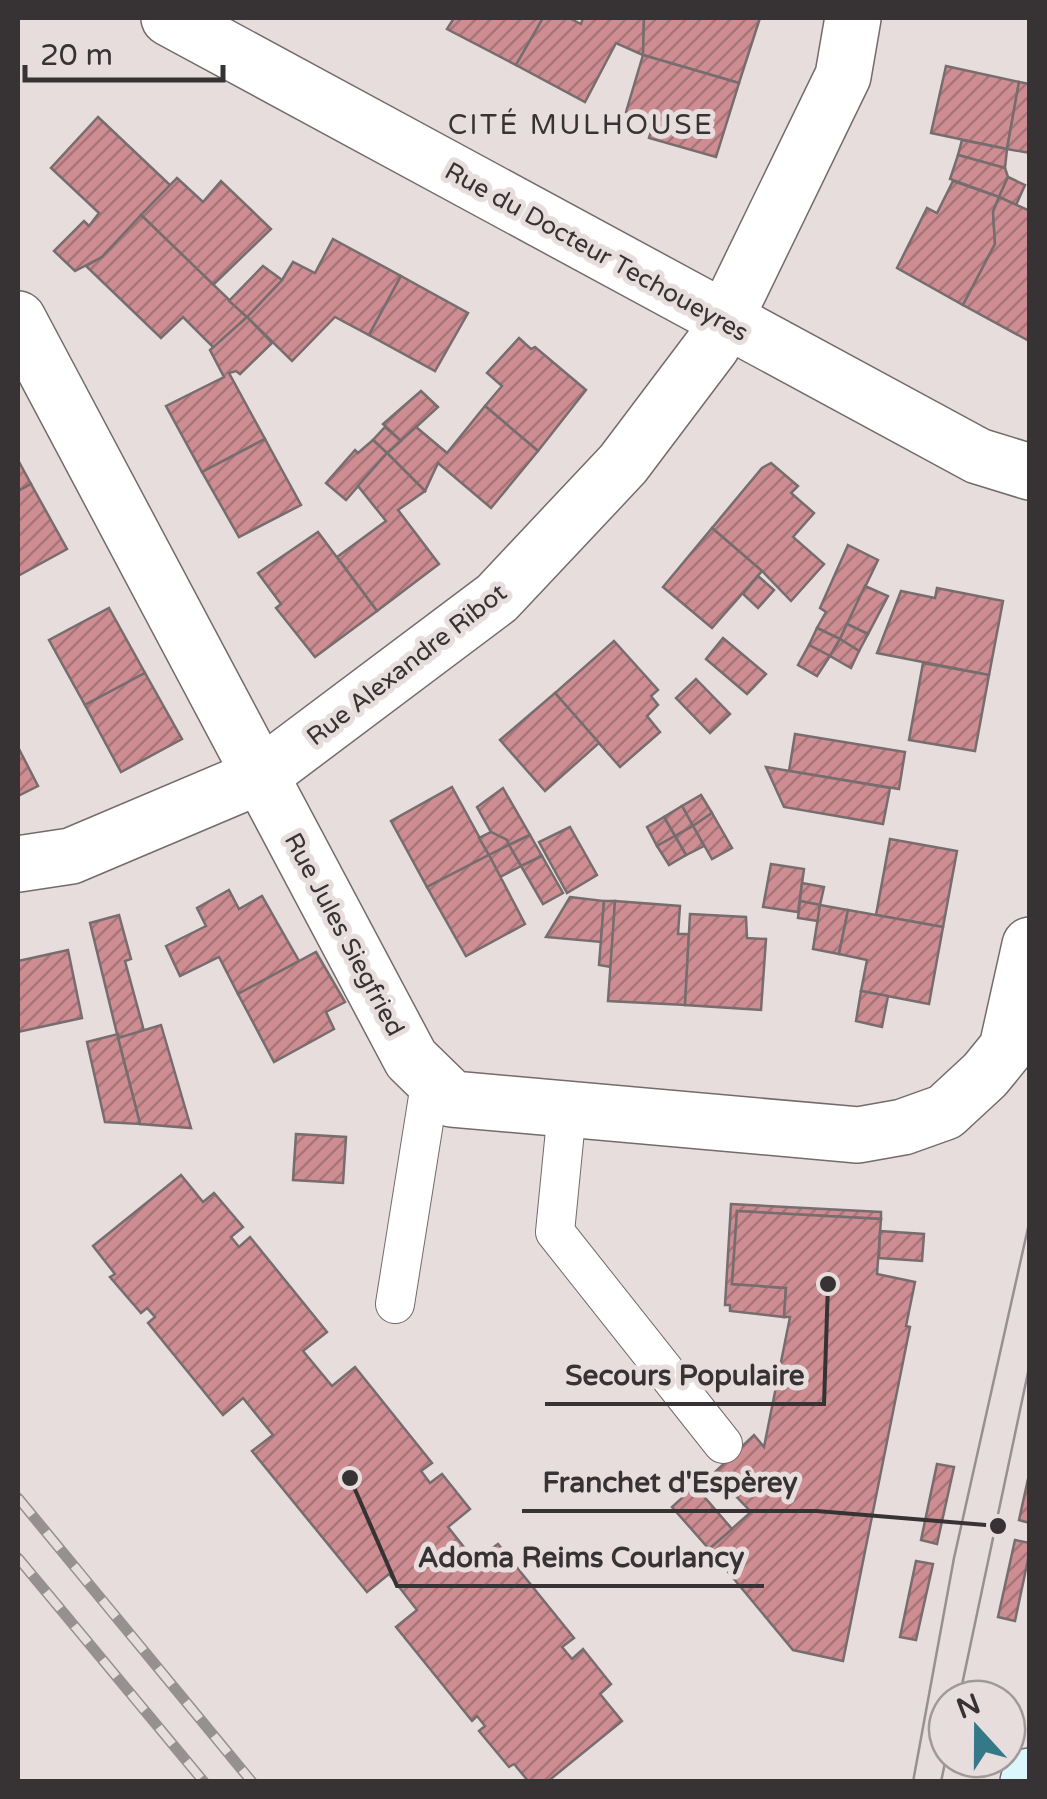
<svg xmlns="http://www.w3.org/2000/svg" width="1047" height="1799" viewBox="0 0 1047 1799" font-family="'Varela Round',sans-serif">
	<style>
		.building { fill: url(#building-hatch); stroke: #776d6e; stroke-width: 2.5 }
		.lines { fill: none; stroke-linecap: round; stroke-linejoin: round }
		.service-casing { stroke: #746b6b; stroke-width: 40 }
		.minor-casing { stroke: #746b6b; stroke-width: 58 }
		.secondary-casing { stroke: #746b6b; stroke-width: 58 }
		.service { stroke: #fff; stroke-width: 38 }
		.minor { stroke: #fff; stroke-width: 55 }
		.secondary { stroke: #dbf6fd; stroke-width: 55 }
		.tram { stroke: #979090; stroke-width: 2.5 }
		.rail-casing { stroke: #979090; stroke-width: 11 }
		.rail { stroke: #e7dddd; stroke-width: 8; stroke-dasharray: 22; stroke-linecap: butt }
		.labels { text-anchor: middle; stroke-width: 10; stroke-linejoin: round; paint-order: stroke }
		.street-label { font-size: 25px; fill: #373334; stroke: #e7dddd }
		.neighbourhood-label { font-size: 28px; letter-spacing: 2.5px; fill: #373334; stroke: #e7dddd }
		.leader { fill: none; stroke: #373334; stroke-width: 4 }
		.callout-dot { fill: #373334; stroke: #e7dddd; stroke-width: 4 }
		.callout-label { font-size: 28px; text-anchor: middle; font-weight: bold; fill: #373334; stroke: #e7dddd; stroke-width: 10; stroke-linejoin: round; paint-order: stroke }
	</style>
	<defs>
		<pattern id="building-hatch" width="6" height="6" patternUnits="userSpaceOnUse" patternTransform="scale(2.5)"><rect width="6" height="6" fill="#cd8d92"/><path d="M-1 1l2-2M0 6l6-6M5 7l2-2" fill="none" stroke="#a77478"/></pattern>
	</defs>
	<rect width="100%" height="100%" fill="#e7dddd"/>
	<g class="building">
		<polygon points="454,18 543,18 516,65 447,29"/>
		<polygon points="543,18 569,18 581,24 583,18 644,18 643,55 616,43 585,102 516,65"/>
		<polygon points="644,18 760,18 739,83 643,55"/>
		<polygon points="643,55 739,83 716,157 649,138 655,119 626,112"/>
		<polygon points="946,66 1019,82 1007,149 931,133"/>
		<polygon points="1019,82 1030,84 1030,153 1007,149"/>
		<polygon points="98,117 170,185 102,257 75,271 54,251 84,221 89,226 99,213 51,168"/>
		<polygon points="962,140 1007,149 1005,168 958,155"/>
		<polygon points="958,155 1005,168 1008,177 999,197 950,179"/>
		<polygon points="1008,177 1025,185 1016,205 999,197"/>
		<polygon points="177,178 203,202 221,181 271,229 213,285 141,215"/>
		<polygon points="953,181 999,197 993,212 995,244 963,305 897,268 927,208 937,213"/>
		<polygon points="999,197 1030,211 1029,341 963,305 995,244 993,212"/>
		<polygon points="141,215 247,317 214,348 183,317 161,338 86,266 102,257"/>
		<polygon points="333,239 401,276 369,335 335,317 292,361 247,317 282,280 293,262 315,273"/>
		<polygon points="263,266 282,280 247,317 229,301"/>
		<polygon points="401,276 468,313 435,371 369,335"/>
		<polygon points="247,317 272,343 240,374 236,371 229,373 265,439 202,472 166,406 224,377 210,350"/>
		<polygon points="519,338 531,349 535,347 586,390 538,451 485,406 502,386 487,373"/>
		<polygon points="421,391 438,407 401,441 383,424"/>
		<polygon points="485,406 538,451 491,508 438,463 425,491 387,453 416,427 447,453"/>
		<polygon points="385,427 401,441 387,453 373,440"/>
		<polygon points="265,439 301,505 239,537 202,472"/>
		<polygon points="373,440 387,453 346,500 326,483 355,450 358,453"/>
		<polygon points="387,453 425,491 398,510 439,564 377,611 337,557 386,521 358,486"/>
		<polygon points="18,460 31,484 18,491"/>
		<polygon points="771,463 798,486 791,493 814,513 793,537 824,564 791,601 762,571 712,528 762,468"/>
		<polygon points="31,484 67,549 18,576 18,491"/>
		<polygon points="712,528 762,571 712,628 663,587"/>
		<polygon points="318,532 377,611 315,657 276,608 281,604 258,573"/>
		<polygon points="848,545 878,560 840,639 817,628 826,612 820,608"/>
		<polygon points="758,576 774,590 758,608 743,594"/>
		<polygon points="865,586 888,596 868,634 847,624"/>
		<polygon points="937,588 1003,601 989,675 877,653 901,591 935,598"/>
		<polygon points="109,608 145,673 85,705 49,640"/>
		<polygon points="847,624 868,634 859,651 840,639"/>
		<polygon points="817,628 840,639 830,656 809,645"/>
		<polygon points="723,638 766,674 747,694 706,659"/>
		<polygon points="840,639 859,651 851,668 830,656"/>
		<polygon points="614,641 658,690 651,696 658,705 647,716 660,732 620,767 555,693"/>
		<polygon points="809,645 830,656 817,676 798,665"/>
		<polygon points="923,663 989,675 975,751 909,740"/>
		<polygon points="145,673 182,739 121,772 85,705"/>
		<polygon points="696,679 730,714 710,733 676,698"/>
		<polygon points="555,693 599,743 545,791 500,740"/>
		<polygon points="795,734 905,752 899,789 789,771"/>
		<polygon points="18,747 38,786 18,796"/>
		<polygon points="766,767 890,788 883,824 784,807"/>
		<polygon points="452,787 489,855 427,887 391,821"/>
		<polygon points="503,788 530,835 509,845 507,840 491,832 477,807"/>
		<polygon points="701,795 712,813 693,826 682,806"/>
		<polygon points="682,806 693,826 675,836 664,817"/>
		<polygon points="712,813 732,848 712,859 693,826"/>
		<polygon points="664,817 675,836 657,846 647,827"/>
		<polygon points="693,826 704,846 686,855 675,836"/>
		<polygon points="570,827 597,875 567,893 539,842"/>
		<polygon points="491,832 507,840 509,845 489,855 479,838"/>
		<polygon points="530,835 542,856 521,866 509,845"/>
		<polygon points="675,836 686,855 669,865 657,846"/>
		<polygon points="890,839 957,851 943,927 876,915"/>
		<polygon points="509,845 521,866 500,877 489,855"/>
		<polygon points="489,855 525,924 466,956 427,887"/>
		<polygon points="542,856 563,893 543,904 521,866"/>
		<polygon points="771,864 804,869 798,912 763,907"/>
		<polygon points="802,883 824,887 820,905 800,901"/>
		<polygon points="229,890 239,909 262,896 299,961 238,994 219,957 180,976 166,946 206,926 197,908"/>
		<polygon points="570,897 604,901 601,942 546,937"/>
		<polygon points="604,901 615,901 611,967 599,965"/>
		<polygon points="615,901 680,906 678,934 689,934 685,1005 608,1001"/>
		<polygon points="800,901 820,905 818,921 798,918"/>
		<polygon points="820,905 848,910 839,954 813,949"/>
		<polygon points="848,910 943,927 929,1004 861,991 867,960 839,954"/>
		<polygon points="690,914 746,917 747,938 766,939 761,1010 685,1005"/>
		<polygon points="119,915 131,959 125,961 144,1031 118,1038 90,923"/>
		<polygon points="68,950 82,1018 18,1032 18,961"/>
		<polygon points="316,952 345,1002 326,1012 334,1029 274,1062 238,994"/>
		<polygon points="861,991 888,996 882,1027 856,1021"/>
		<polygon points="161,1025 191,1128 140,1124 118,1038"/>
		<polygon points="118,1034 118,1038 140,1124 105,1122 87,1042"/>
		<polygon points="296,1134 346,1137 343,1183 293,1180"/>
		<polygon points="181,1175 203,1202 214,1193 243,1227 231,1237 239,1247 250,1237 327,1332 303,1351 332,1386 355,1367 432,1463 421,1471 430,1483 442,1474 470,1509 448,1527 475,1561 498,1544 574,1638 562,1647 572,1659 583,1649 611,1684 600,1694 622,1721 547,1782 529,1782 514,1764 509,1767 479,1731 485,1726 477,1716 472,1721 396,1627 417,1610 389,1574 367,1592 252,1451 273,1435 243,1398 223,1415 148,1323 155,1317 147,1308 141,1313 110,1277 115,1274 93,1246"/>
		<polygon points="731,1204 881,1212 881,1219 737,1211 732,1284 786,1288 784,1317 730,1311 730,1305 725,1305"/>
		<polygon points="737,1211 881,1219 877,1274 915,1282 906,1326 910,1327 843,1661 793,1650 709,1549 751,1512 714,1473 754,1435 764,1447 790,1317 784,1317 786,1288 732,1284"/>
		<polygon points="880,1231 924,1234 922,1261 879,1258"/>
		<polygon points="937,1464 954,1467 937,1544 921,1540"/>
		<polygon points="1030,1470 1030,1523 1019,1520"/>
		<polygon points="695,1486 732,1529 709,1549 672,1507"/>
		<polygon points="1015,1540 1030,1543 1030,1550 1015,1621 998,1617"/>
		<polygon points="916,1561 933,1564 916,1640 900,1637"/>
	</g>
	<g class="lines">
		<g class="service-casing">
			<g id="service">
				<polyline points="567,1110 555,1232 723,1444"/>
				<polyline points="395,1304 431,1078"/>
			</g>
		</g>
		<g class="minor-casing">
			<g id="minor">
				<polyline points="169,18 978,456 1030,472"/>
				<polyline points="18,319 411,1059 452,1099 858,1135 903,1127 945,1112 985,1075 1007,1048 1030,945"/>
				<polyline points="18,864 71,856 260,776 497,598 623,464 712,346 843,76 853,18"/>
			</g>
		</g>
		<g class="secondary-casing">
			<polyline id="secondary" points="1028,1782 1030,1776"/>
		</g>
		<use href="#service" class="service"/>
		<use href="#minor" class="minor"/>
		<use href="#secondary" class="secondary"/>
		<g class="tram">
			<polyline points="959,1699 1030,1363"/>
			<polyline points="913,1782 954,1558 1030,1219"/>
			<polyline points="941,1782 947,1753"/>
		</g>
		<g class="rail-casing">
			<g id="rail">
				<polyline points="18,1498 252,1782"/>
				<polyline points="18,1558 204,1782"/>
			</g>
		</g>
		<use href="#rail" class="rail"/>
	</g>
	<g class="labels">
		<g class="street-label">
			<text transform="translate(597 251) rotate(29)" y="9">Rue du Docteur Techoueyres</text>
			<text transform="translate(406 664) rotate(-38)" y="9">Rue Alexandre Ribot</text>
			<text transform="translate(345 934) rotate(62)" y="9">Rue Jules Siegfried</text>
		</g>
		<g class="neighbourhood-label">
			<text x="581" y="134">CITÉ MULHOUSE</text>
		</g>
	</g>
	<path class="leader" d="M828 1284L824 1404H545M998 1526L817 1511H522M350 1478L397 1586H764"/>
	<g class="callout-dot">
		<circle cx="828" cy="1284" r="10"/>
		<circle cx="998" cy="1526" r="10"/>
		<circle cx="350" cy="1478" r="10"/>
	</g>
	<g class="callout-label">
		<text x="685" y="1385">Secours Populaire</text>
		<text x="670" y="1492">Franchet d'Espèrey</text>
		<text x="581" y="1567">Adoma Reims Courlancy</text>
	</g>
	<rect width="1047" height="1799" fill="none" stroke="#373334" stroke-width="40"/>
	<g transform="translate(977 1729) rotate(339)"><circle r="48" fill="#e7dddd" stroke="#a19999" stroke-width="2.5"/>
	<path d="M0-8L18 38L0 25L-18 38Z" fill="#357989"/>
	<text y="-15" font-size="28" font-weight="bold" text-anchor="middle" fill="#373334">N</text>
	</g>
	<path d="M25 65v15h198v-15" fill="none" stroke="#373334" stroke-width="5"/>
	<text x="40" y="65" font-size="30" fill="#373334" stroke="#e7dddd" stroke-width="8" paint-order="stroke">20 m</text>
</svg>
